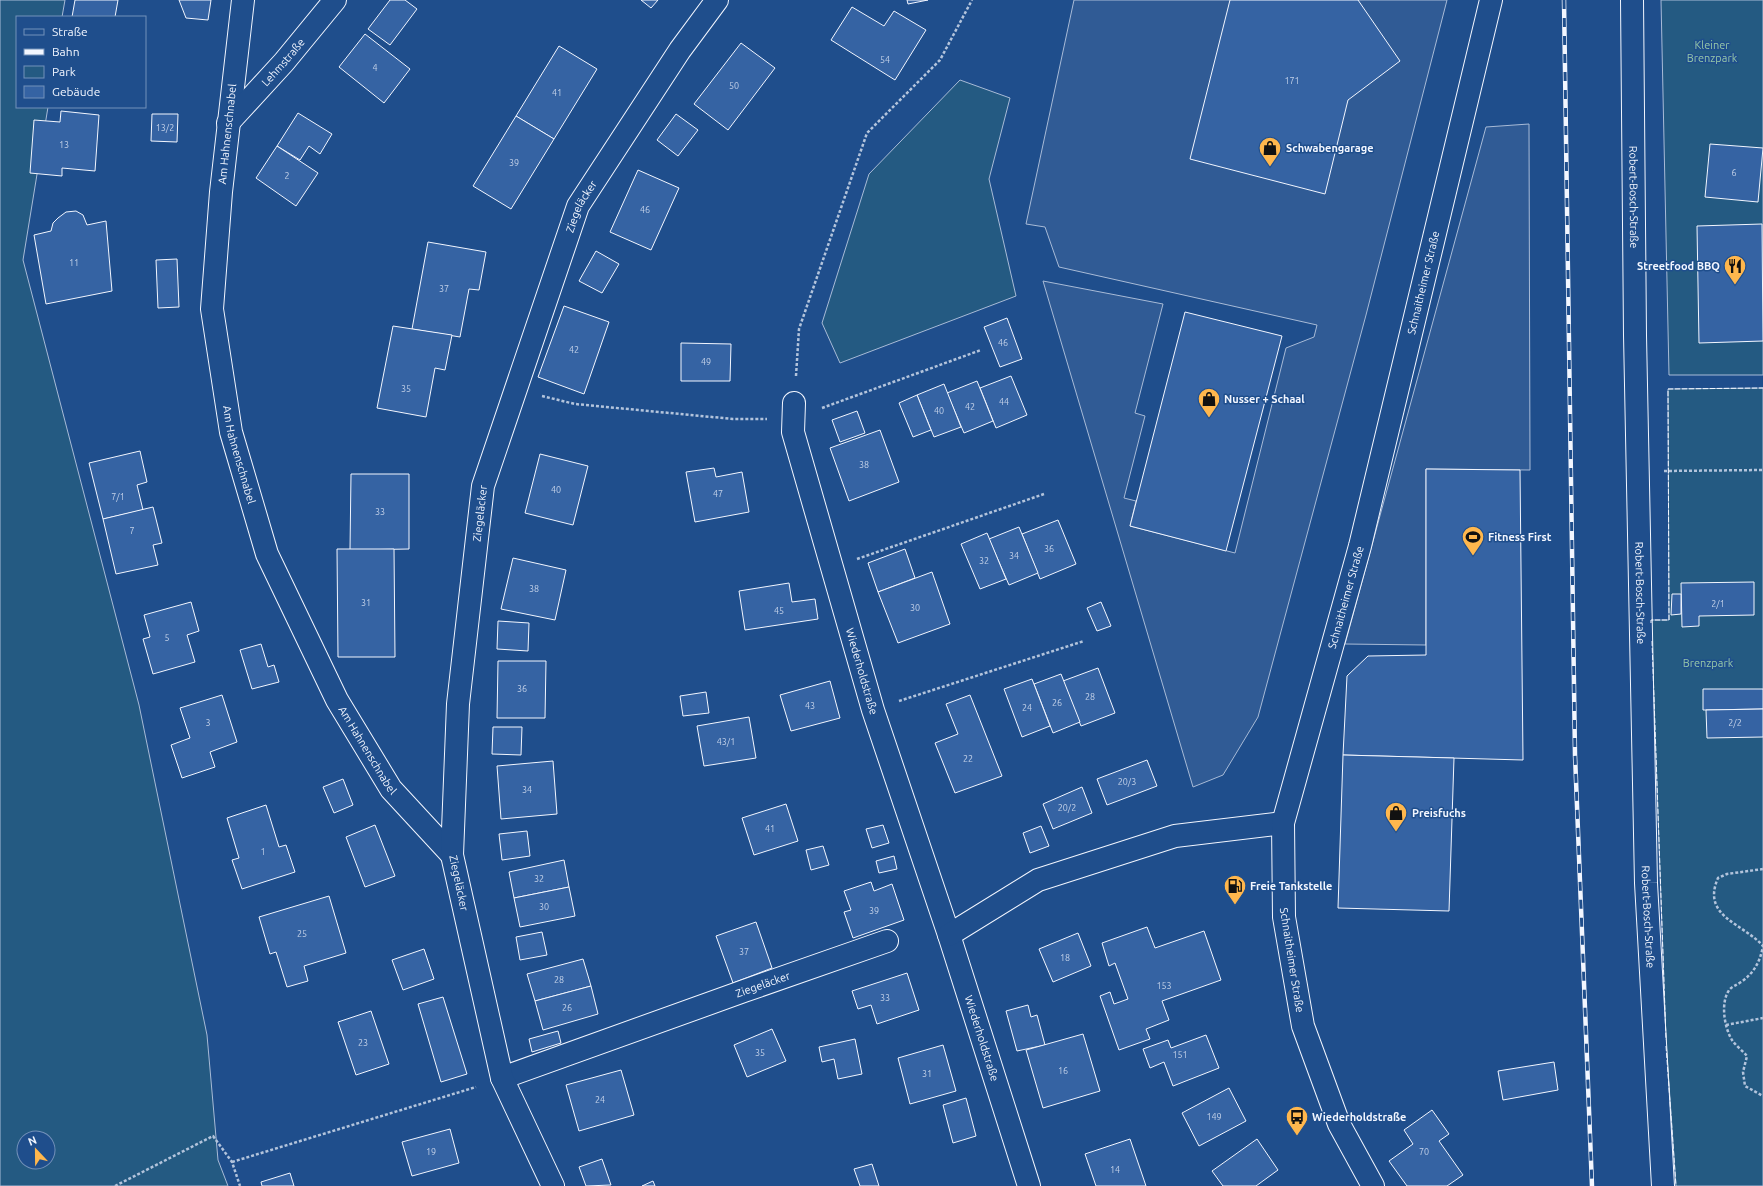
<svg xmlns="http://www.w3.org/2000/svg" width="1763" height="1186" viewBox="0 0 1763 1186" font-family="Ubuntu,sans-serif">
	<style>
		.green { fill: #245a82; stroke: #a8bbd7; fill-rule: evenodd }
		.parking { fill: #305b95; stroke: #a8bbd7 }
		.building { fill: #3563a3; stroke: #f2f6ff }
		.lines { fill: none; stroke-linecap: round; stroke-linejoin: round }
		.minor-casing { stroke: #f2f6ff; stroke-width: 24 }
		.path { stroke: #b3c4dc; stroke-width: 2.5; stroke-dasharray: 3 2; stroke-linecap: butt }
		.minor { stroke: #1f4e8c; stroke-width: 22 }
		.rail-casing { stroke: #f2f6ff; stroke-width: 4.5 }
		.rail { stroke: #1f4e8c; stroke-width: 3; stroke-dasharray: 9; stroke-linecap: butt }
		.fence { stroke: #f2f6ff; stroke-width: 1; stroke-dasharray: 5 2; stroke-linecap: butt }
		.labels { text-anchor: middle; stroke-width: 3; stroke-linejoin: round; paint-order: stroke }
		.number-label { font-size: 9px; fill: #c3d1e8 }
		.park-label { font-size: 11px; fill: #97c8a6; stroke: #1f4e8c }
		.street-label { font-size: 11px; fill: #f2f6ff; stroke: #1f4e8c }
		.poi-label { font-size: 11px; font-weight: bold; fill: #f2f6ff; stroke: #1f4e8c; text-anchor: start }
	</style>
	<rect width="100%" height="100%" fill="#1f4e8c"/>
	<g class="green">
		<path d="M0,0H65L62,17H17V107H48L23,260L139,705L207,1035L218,1160L228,1186H0ZM24,1138H48V1162H24Z"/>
		<polygon points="1661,0 1763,0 1763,375 1669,375"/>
		<polygon points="960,80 1010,98 989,179 1016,296 840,363 822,323 869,174"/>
		<polygon points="1763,388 1763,1186 1676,1186 1666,1041 1651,620 1669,620 1668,389"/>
	</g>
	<g class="parking">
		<polygon points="1074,0 1447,0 1366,315 1258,717 1223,775 1193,787 1043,281 1163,304 1135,413 1145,416 1124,498 1136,501 1130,526 1235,553 1286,348 1314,337 1317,325 1059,267 1045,227 1026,224"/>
		<polygon points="1529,124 1530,470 1426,469 1426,645 1345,644 1486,127"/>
	</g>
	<g class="building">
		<polygon points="75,0 118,0 115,17 72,17"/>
		<polygon points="179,0 211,0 208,20 186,18"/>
		<polygon points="390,0 405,0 417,9 390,45 368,29"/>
		<polygon points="641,0 658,0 651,8"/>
		<polygon points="907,0 928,0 908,4"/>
		<polygon points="1230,0 1358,0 1400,61 1348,100 1325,194 1190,159"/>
		<polygon points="852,7 884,26 894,11 926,30 895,80 831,40"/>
		<polygon points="365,34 410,69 384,103 339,67"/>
		<polygon points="741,43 775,68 728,130 694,104"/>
		<polygon points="559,46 597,69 554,139 516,116"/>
		<polygon points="61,111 99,115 95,171 62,168 62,176 30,173 34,120 60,122"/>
		<polygon points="298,113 332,134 320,154 309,146 300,160 277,146"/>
		<polygon points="152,114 178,114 177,142 151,141"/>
		<polygon points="676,114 698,130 678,156 657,140"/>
		<polygon points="516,116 554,139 511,209 473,186"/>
		<polygon points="1710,144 1763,148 1758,202 1705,197"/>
		<polygon points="277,146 318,173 296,206 256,178"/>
		<polygon points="638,170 679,188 651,250 610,232"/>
		<polygon points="76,211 83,215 87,225 106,221 112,291 46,304 34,235 51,231 53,223 58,218 66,212"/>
		<polygon points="1762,224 1763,341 1699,343 1697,226"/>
		<polygon points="428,242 486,252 479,290 469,289 460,337 412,329"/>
		<polygon points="596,251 619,264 602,293 579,281"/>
		<polygon points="177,259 179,307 158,308 156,260"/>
		<polygon points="564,306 609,322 584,394 538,377"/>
		<polygon points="1185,312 1282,336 1226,551 1130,526"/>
		<polygon points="1007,318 1022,359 1000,367 984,327"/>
		<polygon points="393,326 452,335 445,370 435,368 426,417 377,408"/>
		<polygon points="681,343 731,344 730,381 681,381"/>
		<polygon points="1011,376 1027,415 996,428 980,388"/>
		<polygon points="977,381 993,421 964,433 947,393"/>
		<polygon points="944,384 961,427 934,437 917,395"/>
		<polygon points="917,395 931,430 913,437 899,403"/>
		<polygon points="857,411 865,433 840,442 832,420"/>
		<polygon points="880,430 899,482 849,501 830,448"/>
		<polygon points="140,451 147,482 137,485 143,510 103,519 89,463"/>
		<polygon points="540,454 588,466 573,525 525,513"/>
		<polygon points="714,468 716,477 742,472 749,512 695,522 686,472"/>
		<polygon points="1426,469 1520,470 1523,760 1343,755 1347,676 1368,656 1426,655"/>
		<polygon points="351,474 409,474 409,549 350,550"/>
		<polygon points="153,507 162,543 153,545 158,565 116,574 103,519"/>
		<polygon points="1058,520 1076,564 1040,579 1022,534"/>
		<polygon points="1019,527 1038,573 1009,585 989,539"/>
		<polygon points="987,533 1006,579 980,589 961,544"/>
		<polygon points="337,549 394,549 395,657 338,657"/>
		<polygon points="905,549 915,578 878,592 868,563"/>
		<polygon points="513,558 566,570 555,620 501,609"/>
		<polygon points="932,572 950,624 898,643 878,592"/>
		<polygon points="1754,582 1754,615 1699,616 1699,626 1682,627 1681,583"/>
		<polygon points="789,583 792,602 815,599 818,619 745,630 739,591"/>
		<polygon points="1672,594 1681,594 1681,614 1671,615"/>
		<polygon points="191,602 199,631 187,635 195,662 153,674 143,639 150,637 144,615"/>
		<polygon points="1101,602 1111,626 1097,631 1087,608"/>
		<polygon points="498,621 529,623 528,651 497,649"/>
		<polygon points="261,644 268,667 274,665 279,682 252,689 240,650"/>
		<polygon points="498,661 546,661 545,718 497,718"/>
		<polygon points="1098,668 1115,713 1081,726 1063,681"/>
		<polygon points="1061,674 1080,722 1053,733 1034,684"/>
		<polygon points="1032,679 1050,726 1022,737 1004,689"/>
		<polygon points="830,681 840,718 791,731 780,695"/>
		<polygon points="1703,689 1763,689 1763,709 1703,710"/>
		<polygon points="706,692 709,713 683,716 680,696"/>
		<polygon points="222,695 237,742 210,752 215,767 182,778 171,745 190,738 180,708"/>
		<polygon points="970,695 1002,776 955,793 935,743 958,734 946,704"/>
		<polygon points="1763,709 1763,737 1707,738 1706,710"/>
		<polygon points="749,717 756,758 704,766 697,726"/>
		<polygon points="493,727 522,727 521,755 492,754"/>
		<polygon points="1343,755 1454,758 1449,911 1338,908"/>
		<polygon points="1147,760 1157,786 1107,805 1097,779"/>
		<polygon points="553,761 557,814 501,819 497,766"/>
		<polygon points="343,779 353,805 334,813 323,787"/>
		<polygon points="1082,787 1092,813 1053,829 1043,804"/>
		<polygon points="786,804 798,841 754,855 742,818"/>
		<polygon points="266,805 279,847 286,845 295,872 242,889 232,860 239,858 227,818"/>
		<polygon points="375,825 395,876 365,887 346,837"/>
		<polygon points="883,825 889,843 872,848 866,829"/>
		<polygon points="1041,826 1049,846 1030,853 1023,833"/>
		<polygon points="527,831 530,856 502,860 499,834"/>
		<polygon points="823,846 829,865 811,870 806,850"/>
		<polygon points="894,856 897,869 879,873 876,861"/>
		<polygon points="564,860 569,887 514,898 509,872"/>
		<polygon points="871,882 874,891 892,884 904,920 853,938 844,912 851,910 844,891"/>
		<polygon points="569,887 575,916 520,927 514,898"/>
		<polygon points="329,896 346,953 304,966 308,981 287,987 276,952 270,954 259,917"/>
		<polygon points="756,922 772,968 733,983 716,936"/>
		<polygon points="1147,927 1155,948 1204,931 1221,980 1162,1001 1169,1020 1146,1029 1150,1039 1119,1050 1100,996 1110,992 1114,1004 1128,999 1115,963 1109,966 1102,943"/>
		<polygon points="542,932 547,955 520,960 516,937"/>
		<polygon points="1078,933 1091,966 1053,982 1039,949"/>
		<polygon points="424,949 434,979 403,990 392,960"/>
		<polygon points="583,959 591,986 535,1001 527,974"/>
		<polygon points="907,973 919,1010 877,1024 871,1005 858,1009 852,991"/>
		<polygon points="591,986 598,1014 543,1030 535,1001"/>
		<polygon points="443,997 467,1074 441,1082 418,1004"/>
		<polygon points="1028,1005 1031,1017 1037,1015 1045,1045 1017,1051 1006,1011"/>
		<polygon points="371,1011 389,1064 356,1075 338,1022"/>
		<polygon points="772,1029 786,1061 747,1077 734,1045"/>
		<polygon points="558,1031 561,1043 532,1052 529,1039"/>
		<polygon points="1083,1034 1100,1091 1043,1108 1026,1050"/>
		<polygon points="1206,1035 1219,1068 1173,1086 1164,1062 1150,1068 1143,1049 1168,1040 1171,1048"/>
		<polygon points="855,1039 862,1074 838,1079 834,1059 822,1062 819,1047"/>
		<polygon points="943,1045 956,1091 910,1104 898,1058"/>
		<polygon points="1554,1062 1558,1090 1503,1100 1498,1071"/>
		<polygon points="621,1070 634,1115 579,1131 566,1085"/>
		<polygon points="1229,1088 1246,1121 1199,1146 1182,1113"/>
		<polygon points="966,1098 976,1136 953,1143 943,1105"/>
		<polygon points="1432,1110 1449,1134 1439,1141 1463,1175 1447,1186 1407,1186 1389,1161 1413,1144 1404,1130"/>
		<polygon points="450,1129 459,1163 412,1176 402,1142"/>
		<polygon points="1130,1139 1146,1186 1096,1186 1085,1154"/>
		<polygon points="1257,1139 1278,1170 1256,1186 1223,1186 1212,1171"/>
		<polygon points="602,1159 611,1185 586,1186 579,1167"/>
		<polygon points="872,1164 879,1186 860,1186 854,1169"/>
		<polygon points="290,1173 294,1186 262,1186 261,1182"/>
		<polygon points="653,1181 655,1186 642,1186"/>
	</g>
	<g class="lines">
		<g class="minor-casing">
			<g id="minor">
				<path id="s1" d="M243,0L221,192L212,309L231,432L267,554L337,700L391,789L452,855"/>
				<path id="s2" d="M1632,0L1635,335L1646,883L1663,1186"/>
				<path id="s3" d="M228,123L284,62L335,0"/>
				<path id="s4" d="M794,403L793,432L873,710L949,935L1029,1186"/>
				<polyline points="949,935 1038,880 1175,836 1283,823"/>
				<path id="s5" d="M502,1078L744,991L887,941"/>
				<path id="s6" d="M553,1186L502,1078L452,855L458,704L483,486L578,206L680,50L717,0"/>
				<path id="s7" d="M1373,1186L1339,1124L1303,1026L1284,917L1283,823L1360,546L1491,0"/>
			</g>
		</g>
		<g class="path">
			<polyline points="796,376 799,329 867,133 940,60 972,0"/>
			<polyline points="542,396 575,404 733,419 767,419"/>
			<polyline points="822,408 981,350"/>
			<polyline points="1664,471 1763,470"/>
			<polyline points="857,559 1044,494"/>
			<polyline points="899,701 1084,641"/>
			<path d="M1763,869L1727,874L1718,878C1701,917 1743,923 1763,946C1760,962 1754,973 1741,982C1737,985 1733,986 1730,989C1720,1001 1724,1027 1732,1040C1736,1046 1743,1051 1747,1056L1743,1072L1745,1086L1763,1096"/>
			<polyline points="1726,1025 1763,1018"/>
			<polyline points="232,1162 476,1087"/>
			<polyline points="115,1186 213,1136 232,1162 240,1186"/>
		</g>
		<use href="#minor" class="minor"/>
		<g class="rail-casing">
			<polyline id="rail" points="1564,0 1575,755 1592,1186"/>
		</g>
		<use href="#rail" class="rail"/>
		<g class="fence">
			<polyline points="1651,623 1651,620 1669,620 1668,389 1763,388"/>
			<polyline points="1652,641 1666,1040"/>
			<polyline points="1666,1046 1676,1186"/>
		</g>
	</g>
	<defs>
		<g id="shop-pin" transform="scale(1.15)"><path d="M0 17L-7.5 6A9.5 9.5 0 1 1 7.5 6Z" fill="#ffb74d" stroke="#1f4e8c"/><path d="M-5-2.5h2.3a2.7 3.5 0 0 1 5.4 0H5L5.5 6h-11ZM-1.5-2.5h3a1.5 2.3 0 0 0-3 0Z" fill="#111"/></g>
		<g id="restaurant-pin" transform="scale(1.15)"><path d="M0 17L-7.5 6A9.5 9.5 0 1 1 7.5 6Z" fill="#ffb74d" stroke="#1f4e8c"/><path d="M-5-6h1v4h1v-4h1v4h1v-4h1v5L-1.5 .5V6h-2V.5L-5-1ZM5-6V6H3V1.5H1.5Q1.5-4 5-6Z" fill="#111"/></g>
		<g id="stadium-pin" transform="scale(1.15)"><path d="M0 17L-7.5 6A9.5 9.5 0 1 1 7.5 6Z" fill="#ffb74d" stroke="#1f4e8c"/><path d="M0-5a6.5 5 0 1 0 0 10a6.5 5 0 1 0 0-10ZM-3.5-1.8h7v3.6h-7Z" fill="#111"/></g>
		<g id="fuel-pin" transform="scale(1.15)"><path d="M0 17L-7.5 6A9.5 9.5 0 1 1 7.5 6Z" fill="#ffb74d" stroke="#1f4e8c"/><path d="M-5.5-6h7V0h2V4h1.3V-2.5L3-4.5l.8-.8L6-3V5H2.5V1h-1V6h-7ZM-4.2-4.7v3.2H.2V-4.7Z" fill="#111"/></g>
		<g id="bus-pin" transform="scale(1.15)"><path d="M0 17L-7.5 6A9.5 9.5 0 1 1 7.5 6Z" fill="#ffb74d" stroke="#1f4e8c"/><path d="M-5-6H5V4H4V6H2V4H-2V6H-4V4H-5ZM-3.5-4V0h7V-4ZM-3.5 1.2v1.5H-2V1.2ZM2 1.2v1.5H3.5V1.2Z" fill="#111"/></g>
	</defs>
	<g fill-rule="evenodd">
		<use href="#shop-pin" x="1270" y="148"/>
		<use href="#restaurant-pin" x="1735" y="266"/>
		<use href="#shop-pin" x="1209" y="399"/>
		<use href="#stadium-pin" x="1473" y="537"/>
		<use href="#shop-pin" x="1396" y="813"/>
		<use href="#fuel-pin" x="1235" y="886"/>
		<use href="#bus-pin" x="1297" y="1117"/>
	</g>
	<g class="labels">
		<g class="number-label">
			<text x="885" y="63">54</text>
			<text x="375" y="71">4</text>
			<text x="1292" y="84">171</text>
			<text x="734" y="89">50</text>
			<text x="557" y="96">41</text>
			<text x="165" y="131">13/2</text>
			<text x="64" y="148">13</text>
			<text x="514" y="166">39</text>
			<text x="1734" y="176">6</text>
			<text x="287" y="179">2</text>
			<text x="645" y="213">46</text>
			<text x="74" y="266">11</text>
			<text x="444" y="292">37</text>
			<text x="1003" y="346">46</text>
			<text x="574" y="353">42</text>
			<text x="706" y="365">49</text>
			<text x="406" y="392">35</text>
			<text x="1004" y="405">44</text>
			<text x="970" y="410">42</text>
			<text x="939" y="414">40</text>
			<text x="864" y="468">38</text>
			<text x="556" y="493">40</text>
			<text x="718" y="497">47</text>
			<text x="118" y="500">7/1</text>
			<text x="380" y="515">33</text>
			<text x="132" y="534">7</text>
			<text x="1049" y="552">36</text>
			<text x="1014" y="559">34</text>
			<text x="984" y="564">32</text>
			<text x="534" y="592">38</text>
			<text x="366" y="606">31</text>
			<text x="1718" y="607">2/1</text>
			<text x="915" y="611">30</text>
			<text x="779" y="614">45</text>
			<text x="167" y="641">5</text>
			<text x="522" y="692">36</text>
			<text x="1090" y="700">28</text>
			<text x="1057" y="706">26</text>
			<text x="810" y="709">43</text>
			<text x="1027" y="711">24</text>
			<text x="208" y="726">3</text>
			<text x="1735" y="726">2/2</text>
			<text x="726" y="745">43/1</text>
			<text x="968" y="762">22</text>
			<text x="1127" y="785">20/3</text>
			<text x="527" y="793">34</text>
			<text x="1067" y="811">20/2</text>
			<text x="770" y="832">41</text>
			<text x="263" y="855">1</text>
			<text x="539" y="882">32</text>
			<text x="544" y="910">30</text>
			<text x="874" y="914">39</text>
			<text x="302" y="937">25</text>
			<text x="744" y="955">37</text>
			<text x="1065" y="961">18</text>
			<text x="559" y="983">28</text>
			<text x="1164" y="989">153</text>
			<text x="885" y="1001">33</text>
			<text x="567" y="1011">26</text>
			<text x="363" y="1046">23</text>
			<text x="760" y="1056">35</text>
			<text x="1180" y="1058">151</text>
			<text x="1063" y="1074">16</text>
			<text x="927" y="1077">31</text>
			<text x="600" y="1103">24</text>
			<text x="1214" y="1120">149</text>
			<text x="431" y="1155">19</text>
			<text x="1424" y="1155">70</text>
			<text x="1115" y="1173">14</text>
		</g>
		<g class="park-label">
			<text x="1712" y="49">Kleiner<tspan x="1712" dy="13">Brenzpark</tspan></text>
			<text x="1708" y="667">Brenzpark</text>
		</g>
		<g class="street-label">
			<text dy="4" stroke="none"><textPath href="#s3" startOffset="82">Lehmstraße</textPath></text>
			<text transform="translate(227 134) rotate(-84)" y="4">Am Hahnenschnabel</text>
			<text dy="4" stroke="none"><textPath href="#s2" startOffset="197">Robert-Bosch-Straße</textPath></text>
			<text dy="4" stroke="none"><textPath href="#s6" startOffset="1015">Ziegeläcker</textPath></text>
			<text dy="4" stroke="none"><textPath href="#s7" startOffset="938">Schnaitheimer Straße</textPath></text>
			<text dy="4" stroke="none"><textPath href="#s1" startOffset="459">Am Hahnenschnabel</textPath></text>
			<text dy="4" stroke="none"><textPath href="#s6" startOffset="691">Ziegeläcker</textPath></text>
			<text dy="4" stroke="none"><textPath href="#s2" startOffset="593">Robert-Bosch-Straße</textPath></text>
			<text dy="4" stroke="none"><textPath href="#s7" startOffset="614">Schnaitheimer Straße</textPath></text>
			<text dy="4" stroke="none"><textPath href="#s4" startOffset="278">Wiederholdstraße</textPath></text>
			<text dy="4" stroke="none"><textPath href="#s1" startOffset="783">Am Hahnenschnabel</textPath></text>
			<text transform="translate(459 883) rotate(78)" y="4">Ziegeläcker</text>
			<text dy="4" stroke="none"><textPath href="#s2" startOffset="917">Robert-Bosch-Straße</textPath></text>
			<text transform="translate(1292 960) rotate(81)" y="4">Schnaitheimer Straße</text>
			<text dy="4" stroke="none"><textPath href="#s5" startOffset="277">Ziegeläcker</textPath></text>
			<text dy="4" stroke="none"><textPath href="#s4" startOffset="664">Wiederholdstraße</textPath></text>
		</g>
		<g class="poi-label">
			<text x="1286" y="152">Schwabengarage</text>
			<text x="1720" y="270" text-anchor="end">Streetfood BBQ</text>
			<text x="1224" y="403">Nusser + Schaal</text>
			<text x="1488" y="541">Fitness First</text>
			<text x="1412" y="817">Preisfuchs</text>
			<text x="1250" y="890">Freie Tankstelle</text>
			<text x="1312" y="1121">Wiederholdstraße</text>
		</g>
	</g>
	<rect x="16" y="16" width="130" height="92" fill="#1f4e8c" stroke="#7391ba"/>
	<rect x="24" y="29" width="20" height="6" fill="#1f4e8c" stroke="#7391ba"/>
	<text x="52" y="36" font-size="12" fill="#f2f6ff">Straße</text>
	<rect x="24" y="49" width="20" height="6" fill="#f2f6ff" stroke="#7391ba"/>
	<text x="52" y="56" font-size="12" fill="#f2f6ff">Bahn</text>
	<rect x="24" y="66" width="20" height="12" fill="#245a82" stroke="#7391ba"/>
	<text x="52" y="76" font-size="12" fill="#f2f6ff">Park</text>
	<rect x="24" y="86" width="20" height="12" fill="#3563a3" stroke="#7391ba"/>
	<text x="52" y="96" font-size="12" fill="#f2f6ff">Gebäude</text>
	<g transform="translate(36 1150) rotate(338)"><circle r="19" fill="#1f4e8c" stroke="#7391ba"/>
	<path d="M0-3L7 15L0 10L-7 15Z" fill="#ffb74d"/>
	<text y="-6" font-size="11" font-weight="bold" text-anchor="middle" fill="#f2f6ff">N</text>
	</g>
</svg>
